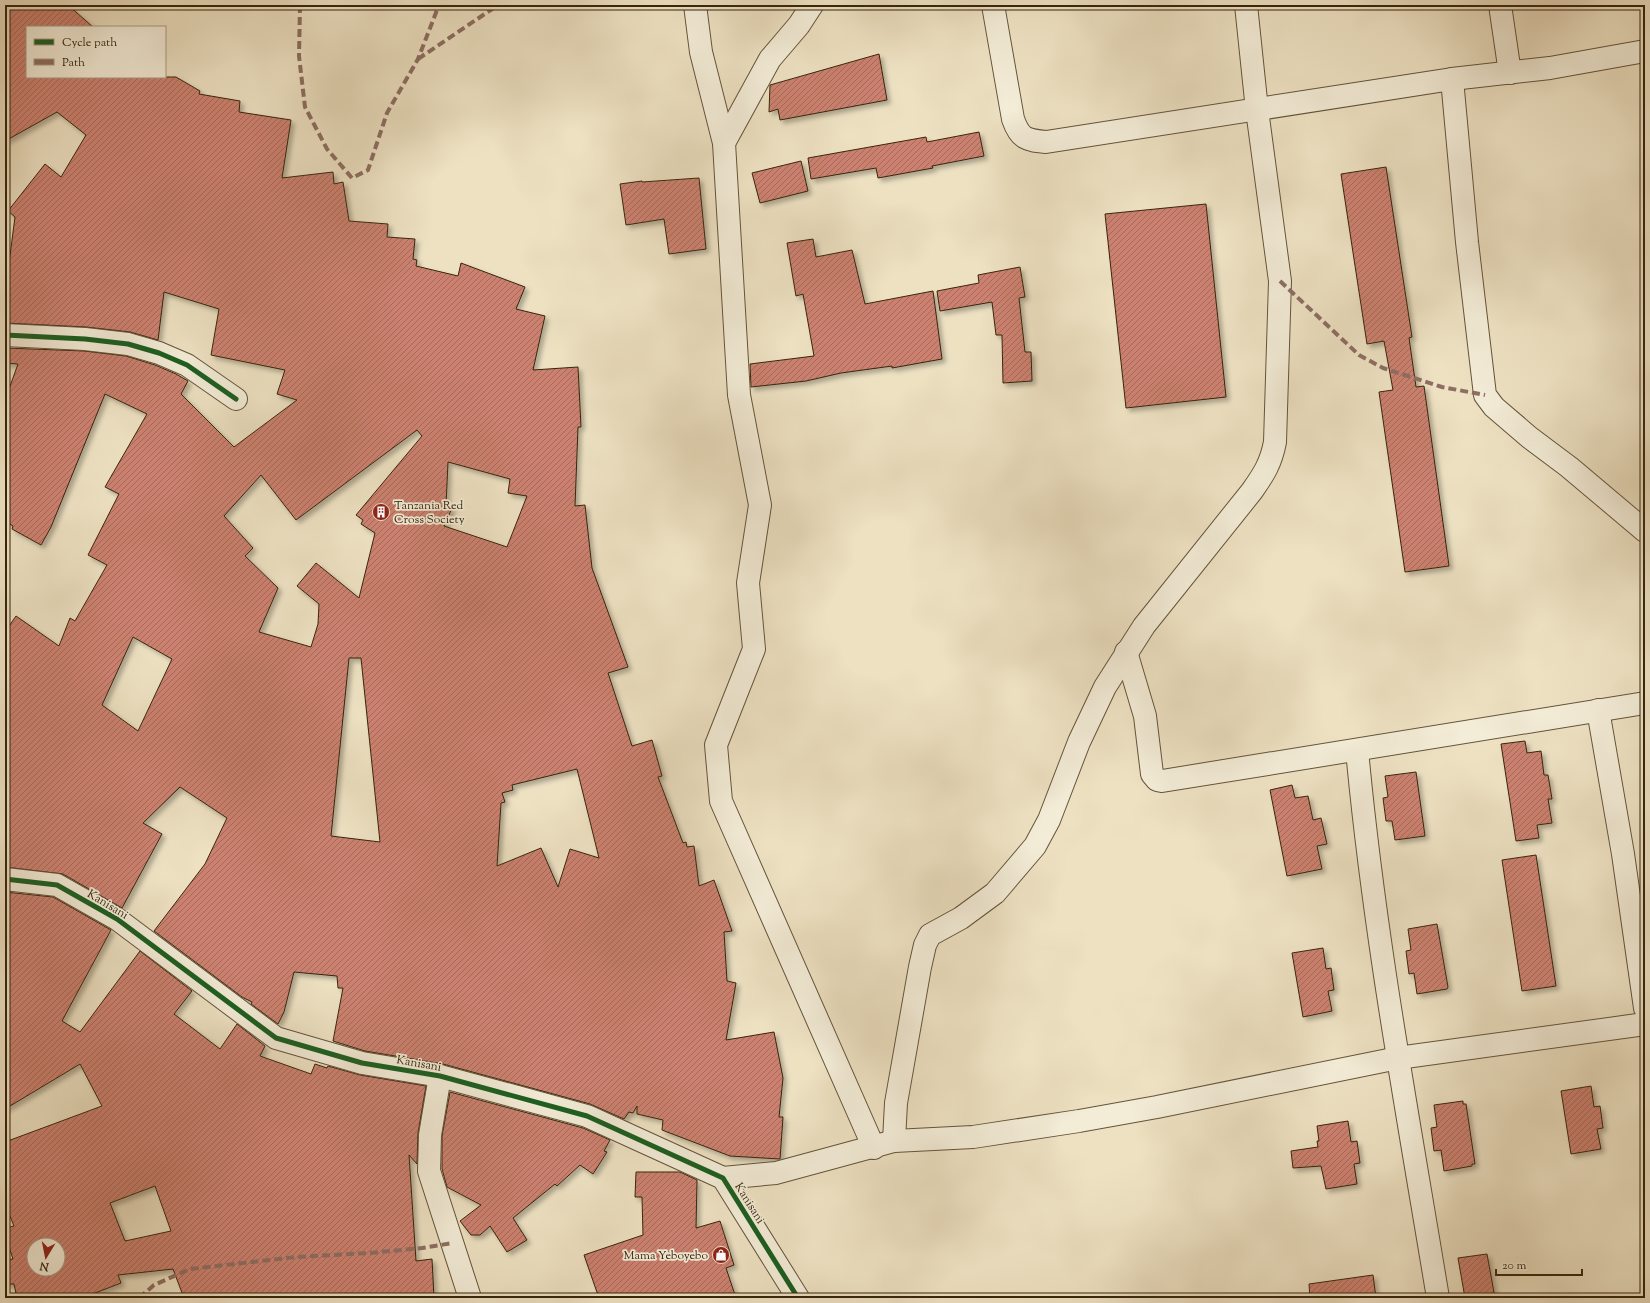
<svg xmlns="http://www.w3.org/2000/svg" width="1650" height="1303" viewBox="0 0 1650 1303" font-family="'Sorts Mill Goudy',serif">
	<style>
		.building { fill: url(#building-hatch); stroke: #37250d; fill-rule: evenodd; filter: url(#shadow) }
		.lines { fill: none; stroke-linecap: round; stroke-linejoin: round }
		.minor-casing { stroke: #64543a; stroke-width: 24 }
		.minor { stroke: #f3ecd7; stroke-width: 22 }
		.quiet { stroke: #8d6e63; stroke-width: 4; stroke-dasharray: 8 4; stroke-linecap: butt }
		.cycleway-casing { stroke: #f3ecd7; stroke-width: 8 }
		.cycleway { stroke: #1b5e20; stroke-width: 5 }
		.labels { text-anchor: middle; stroke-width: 3.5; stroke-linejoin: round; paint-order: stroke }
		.poi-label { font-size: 12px; fill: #37250d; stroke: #f3ecd7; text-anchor: start }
		.street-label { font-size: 12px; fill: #37250d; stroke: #f3ecd7 }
	</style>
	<defs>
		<pattern id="building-hatch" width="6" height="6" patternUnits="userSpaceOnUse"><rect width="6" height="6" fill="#cc8170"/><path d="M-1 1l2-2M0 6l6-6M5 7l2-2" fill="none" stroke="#a6695a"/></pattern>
		<filter id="shadow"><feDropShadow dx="3.5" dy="3.5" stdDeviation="2" flood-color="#0004"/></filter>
	</defs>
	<rect width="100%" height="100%" fill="#ede1c2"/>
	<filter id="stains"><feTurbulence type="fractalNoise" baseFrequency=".005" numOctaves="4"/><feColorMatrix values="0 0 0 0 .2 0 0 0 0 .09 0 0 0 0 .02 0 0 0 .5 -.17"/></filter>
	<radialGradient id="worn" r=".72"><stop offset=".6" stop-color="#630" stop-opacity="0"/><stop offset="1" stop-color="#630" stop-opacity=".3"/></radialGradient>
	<g class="building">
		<path d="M5,5H68L93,27H27V77H176L200,91L199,94L240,101L239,112L291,120L282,178L333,172L334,184L343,182L349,221L388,224L387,237L415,239L413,259L417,260L416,266L458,276L461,263L525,287L516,309L545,316L533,370L578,367L581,427H578L575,506L585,505L592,568L628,667L608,673L632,746L652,740L662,776L658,777L683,843L686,842L687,847L694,846L699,886L714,880L732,931L724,932L727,981L736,983L726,1040L774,1032L783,1078L779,1117H783L780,1159L730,1156L662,1130L663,1120L637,1114V1106L633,1113L629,1112L624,1119L590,1104L443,1064L365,1051L333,1041L343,988H338L337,976L294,972L284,1012L278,1024L251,1004L252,1002L242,997L154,931L205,864L227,818L180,787L143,823L162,834L122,908L63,874L5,867V632L16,616L59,646L70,618L75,621L107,565L88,555L119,494L105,487L147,414L105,394L51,527L41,545L12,529L13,526L5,521V400L18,364L5,363V348L84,351L126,356L155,365L176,374L188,381L181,394L234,447L297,400L277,394L285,370L211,355L219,309L164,292L158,340L130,332L86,327L5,323V271H8L15,217L8,211L45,164L61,177L86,135L57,112L5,141ZM417,430L422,436L356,515L363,520L361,524L375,533L359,598L316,563L297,586L319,604L318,624L311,647L259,632L278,588L245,556L253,548L224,516L261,475L296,520ZM448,462L510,479L508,493L527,496L507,547L444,526L452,508L446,505ZM133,637L172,659L138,731L102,705ZM349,658H361L380,842L331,836ZM577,769L599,858L570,849L558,887L541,848L497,866L501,803L505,802L502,793L513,790L512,785Z"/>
		<polygon points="879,54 887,100 780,120 778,109 769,112 770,85"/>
		<polygon points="979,132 984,156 932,166 933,168 878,178 876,168 811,179 808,158 926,137 927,142"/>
		<polygon points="801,161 808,191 760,203 752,173"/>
		<polygon points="1386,167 1412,337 1409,338 1416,387 1424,386 1449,566 1405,572 1379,392 1393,390 1384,341 1367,344 1341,174"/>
		<polygon points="699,178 706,249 669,254 664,219 626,225 620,184 642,181 642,182"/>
		<polygon points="1206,204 1226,397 1126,408 1105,214"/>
		<polygon points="813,239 816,257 852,250 865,304 933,291 942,359 892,368 892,366 841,373 806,381 751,387 750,364 814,356 803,294 796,296 787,243"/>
		<polygon points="1020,267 1025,297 1019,298 1025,352 1031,352 1032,381 1003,383 1002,335 996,335 992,302 940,311 937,291 979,283 978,275"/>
		<polygon points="1525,741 1527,753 1541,751 1544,775 1548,775 1552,799 1548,799 1552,823 1537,825 1539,838 1516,841 1501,744"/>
		<polygon points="1416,772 1425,836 1395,840 1392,821 1386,821 1383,798 1388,797 1385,776"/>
		<polygon points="1292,785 1295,798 1308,796 1313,820 1321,818 1327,844 1317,846 1322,869 1287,876 1270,790"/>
		<polygon points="1536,855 1556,986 1522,991 1502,860"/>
		<path d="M5,892L53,897L111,930L62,1021L80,1032L140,951L192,991L174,1014L220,1049L237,1024L265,1046L260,1056L311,1074L315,1064L327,1068L328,1066L360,1075L426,1086L418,1133L417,1164L409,1155L416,1261L432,1259L434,1298H184L173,1269L118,1275L121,1283L95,1293L97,1298H17L14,1284H5V1260L13,1259L5,1235V1228L14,1226L5,1204V1142L102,1106L80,1064L5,1109ZM155,1186L171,1231L125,1241L110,1203ZM34,1245H58V1269H34Z"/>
		<polygon points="1437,924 1448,987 1447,989 1417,994 1414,973 1409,974 1406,951 1411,950 1408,929"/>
		<polygon points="1323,948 1326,969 1331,968 1334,990 1328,991 1332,1011 1303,1017 1292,953"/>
		<polygon points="1591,1086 1594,1107 1600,1106 1603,1128 1597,1129 1601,1149 1571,1154 1561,1091"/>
		<polygon points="450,1092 583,1128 610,1140 604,1151 607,1152 593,1174 580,1165 557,1186 555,1184 513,1218 527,1240 507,1252 490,1226 480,1235 471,1235 460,1221 481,1205 447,1187 442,1169 442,1136"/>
		<polygon points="1463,1101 1463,1104 1466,1104 1475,1164 1472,1164 1472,1166 1444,1171 1441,1150 1434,1151 1431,1128 1437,1127 1434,1105"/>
		<polygon points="1348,1121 1351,1142 1357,1141 1360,1163 1354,1164 1357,1184 1326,1189 1321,1166 1293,1168 1291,1151 1318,1147 1317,1141 1319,1141 1317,1126"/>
		<polygon points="636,1172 680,1172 697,1180 696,1228 720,1221 734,1265 726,1268 736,1298 599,1298 584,1255 643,1235 642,1197 635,1197"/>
		<polygon points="1487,1254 1495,1298 1465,1298 1458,1258"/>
		<polygon points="1373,1275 1376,1298 1310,1298 1309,1284"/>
	</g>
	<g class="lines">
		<g class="minor-casing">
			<g id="minor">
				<polyline points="695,5 701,52 724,143 739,395 760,505 748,583 754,649 716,745 721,801 874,1148"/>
				<path d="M993,5L1013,119C1020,139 1026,140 1046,142L1452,79L1550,68L1645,51"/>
				<polyline points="1500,5 1510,73"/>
				<polyline points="1452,79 1467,242 1485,395 1494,407 1529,437 1569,467 1645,531"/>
				<polyline points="724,143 770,59 799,25 812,5"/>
				<polyline points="5,335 85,339 128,344 159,353 187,365 236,399"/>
				<polyline points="1126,652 1145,716 1152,774 1157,780 1162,781 1645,703"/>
				<polyline points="1598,710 1623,854 1645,1008"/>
				<path d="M1357,750C1374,934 1408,1116 1438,1298"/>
				<polyline points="5,879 57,885 117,919 276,1038 362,1063 440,1076 587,1116 723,1178 798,1298"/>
				<polyline points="440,1076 430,1135 429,1171 470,1298"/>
				<path d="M894,1141L896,1103L920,967L925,945L930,935L961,918L995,893L1035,846L1049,820L1079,742L1105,687L1144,626L1252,491C1264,474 1271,463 1275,442L1280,281L1257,110L1246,5"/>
				<polyline points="723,1178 776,1173 894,1141 973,1137 1079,1121 1157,1107 1398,1058 1645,1024"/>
			</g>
		</g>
		<use href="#minor" class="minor"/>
		<g class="quiet">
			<polyline points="300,5 299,56 305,107 327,149 352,178 368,170 387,113 418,59 439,5"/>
			<polyline points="418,59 498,5"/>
			<polyline points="1280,281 1359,355 1383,368 1442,387 1485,395"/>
			<polyline points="139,1298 154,1285 190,1269 296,1257 369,1253 422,1248 453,1243"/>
		</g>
		<g class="cycleway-casing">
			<g id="cycleway">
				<polyline points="5,335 85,339 128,344 159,353 187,365 236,399"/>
				<polyline points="5,879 57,885 117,919 276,1038 362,1063 440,1076 587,1116 723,1178 798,1298"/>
			</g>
		</g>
		<use href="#cycleway" class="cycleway"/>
	</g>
	<defs>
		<g id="building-disc" transform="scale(0.9)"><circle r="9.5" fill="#8f2418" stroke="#f3ecd7"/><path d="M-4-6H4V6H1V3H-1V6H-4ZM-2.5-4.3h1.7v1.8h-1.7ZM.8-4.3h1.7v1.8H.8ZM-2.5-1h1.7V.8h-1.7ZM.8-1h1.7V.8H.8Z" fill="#fff"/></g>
		<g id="shop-disc" transform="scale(0.9)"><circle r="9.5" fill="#8f2418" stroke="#f3ecd7"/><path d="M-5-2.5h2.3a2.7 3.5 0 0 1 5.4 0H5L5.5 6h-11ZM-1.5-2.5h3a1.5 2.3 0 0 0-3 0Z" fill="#fff"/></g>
	</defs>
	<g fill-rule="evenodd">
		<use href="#building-disc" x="381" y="512"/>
		<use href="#shop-disc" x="721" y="1255"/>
	</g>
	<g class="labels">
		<g class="poi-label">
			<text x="394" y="509">Tanzania Red<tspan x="394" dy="14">Cross Society</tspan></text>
			<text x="708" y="1259" text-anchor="end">Mama Yeboyebo</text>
		</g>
		<g class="street-label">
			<text transform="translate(108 904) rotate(31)" y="4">Kanisani</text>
			<text transform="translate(419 1063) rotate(10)" y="4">Kanisani</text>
			<text transform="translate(750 1203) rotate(58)" y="4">Kanisani</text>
		</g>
	</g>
	<rect width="1650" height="1303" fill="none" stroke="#ede1c2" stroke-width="20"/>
	<rect x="6" y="6" width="1638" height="1291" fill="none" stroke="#37250d" stroke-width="2"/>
	<rect x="10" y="10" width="1630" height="1283" fill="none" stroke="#37250d"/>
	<rect x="26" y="26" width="140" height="52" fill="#f3ecd7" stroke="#a89c86"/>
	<rect x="34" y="39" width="20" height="6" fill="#1b5e20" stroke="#a89c86"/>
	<text x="62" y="46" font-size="12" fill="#37250d">Cycle path</text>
	<rect x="34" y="59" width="20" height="6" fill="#8d6e63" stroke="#a89c86"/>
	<text x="62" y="66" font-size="12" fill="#37250d">Path</text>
	<g transform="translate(46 1257) rotate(190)"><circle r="19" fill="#f3ecd7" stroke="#a89c86"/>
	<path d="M0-3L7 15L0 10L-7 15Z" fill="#8f2418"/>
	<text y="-6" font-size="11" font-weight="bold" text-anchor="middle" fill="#37250d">N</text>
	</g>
	<path d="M1496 1269v6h86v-6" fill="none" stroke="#37250d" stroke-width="2"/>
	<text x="1502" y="1269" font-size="12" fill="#37250d" stroke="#f3ecd7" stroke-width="3" paint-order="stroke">20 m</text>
	<rect width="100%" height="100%" filter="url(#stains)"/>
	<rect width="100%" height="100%" fill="url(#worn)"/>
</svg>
